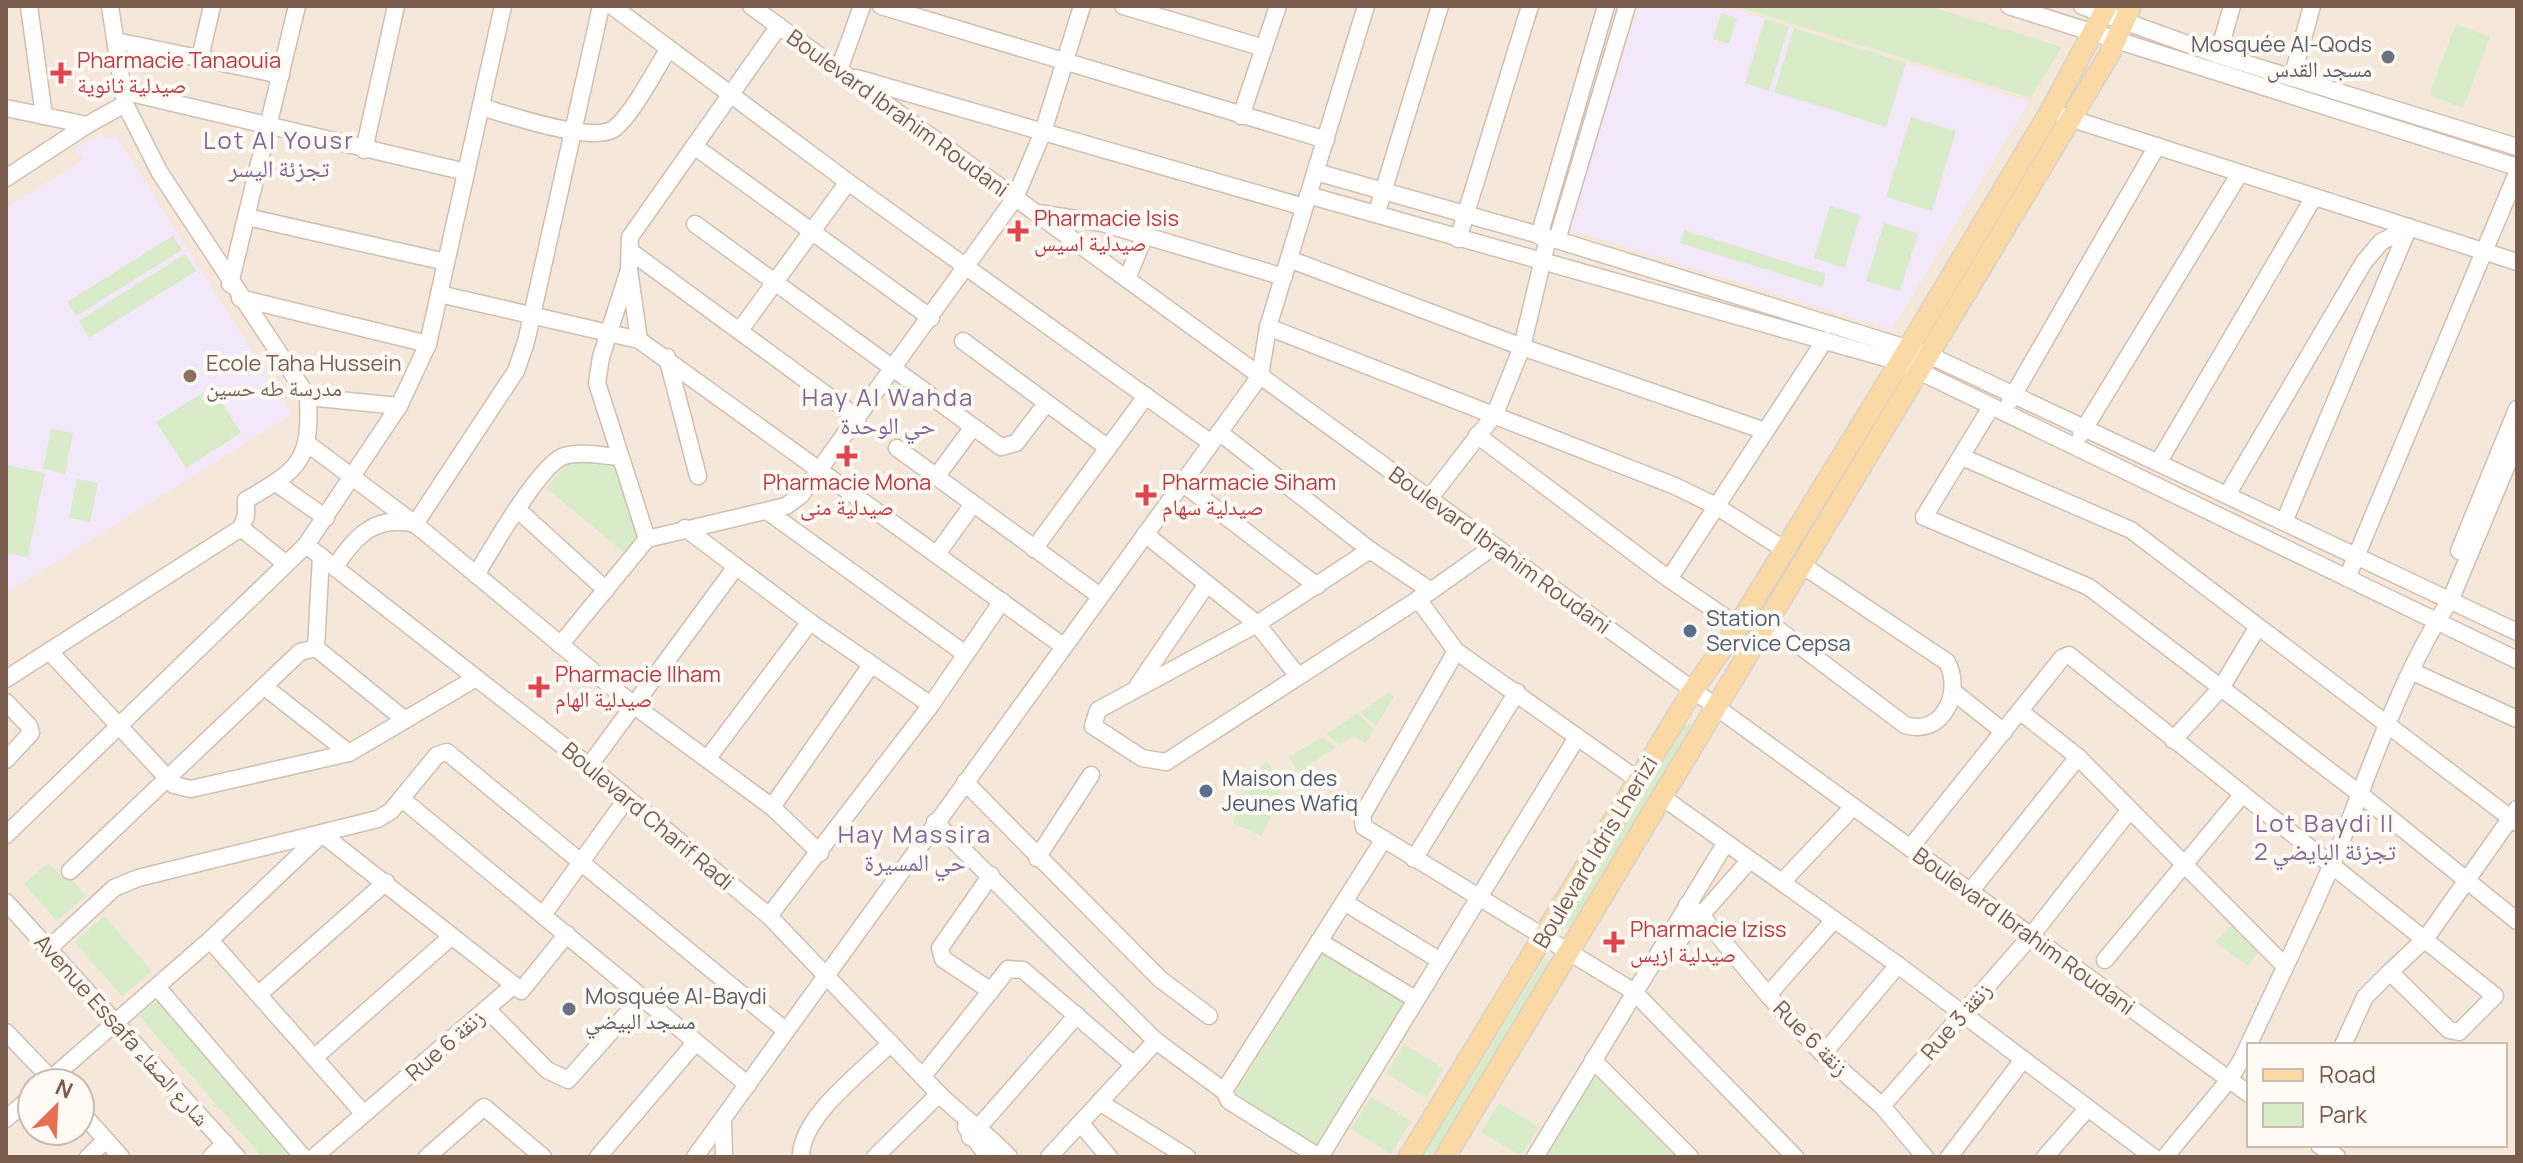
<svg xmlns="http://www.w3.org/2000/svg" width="2523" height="1163" viewBox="0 0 2523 1163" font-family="Manrope,'Noto Naskh Arabic',sans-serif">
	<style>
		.residential { fill: #f5e8da; fill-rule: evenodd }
		.education { fill: #f3e8fa }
		.green { fill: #d8ecc9 }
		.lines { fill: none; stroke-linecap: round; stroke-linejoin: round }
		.minor-casing { stroke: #d1beb0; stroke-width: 19 }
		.major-casing { stroke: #dad1cd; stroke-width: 23 }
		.minor { stroke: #fff; stroke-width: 16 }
		.major { stroke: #fbd9a5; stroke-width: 20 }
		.worship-dot { fill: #6b7280; stroke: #fffaf3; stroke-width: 3 }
		.health-dot { fill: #e0444e; stroke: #fffaf3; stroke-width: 3 }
		.education-dot { fill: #8d6e63; stroke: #fffaf3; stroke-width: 3 }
		.service-dot { fill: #5c6f8a; stroke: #fffaf3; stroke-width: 3 }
		.labels { text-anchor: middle; stroke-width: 8; stroke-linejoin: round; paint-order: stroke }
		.worship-label { font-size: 22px; fill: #5b616d; stroke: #fffaf3; text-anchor: end }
		.health-label { font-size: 22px; fill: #be3a42; stroke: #fffaf3; text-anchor: start }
		.street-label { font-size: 22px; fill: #7a5c4d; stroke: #fffaf3 }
		.education-label { font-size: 22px; fill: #785e54; stroke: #fffaf3; text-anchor: start }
		.service-label { font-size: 22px; fill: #4e5e75; stroke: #fffaf3; text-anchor: start }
		.neighbourhood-label { font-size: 24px; letter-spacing: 2px; fill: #846695; stroke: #fffaf3 }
	</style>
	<rect width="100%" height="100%" fill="#fdf6ec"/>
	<path class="residential" d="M6,6H2517V1157H6ZM2249,1045H2505V1145H2249ZM32,1083H80V1131H32Z"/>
	<g class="education">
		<polygon points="1639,6 1724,6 2029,102 1892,330 1569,229"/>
		<polygon points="101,133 106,140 115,134 292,414 6,593 6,208 83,160 76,149"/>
	</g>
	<g class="green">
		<polygon points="1735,6 1929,6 2062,47 2031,98"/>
		<polygon points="1721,13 1737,18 1729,44 1713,39"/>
		<polygon points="1765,19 1789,26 1769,91 1745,83"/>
		<polygon points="2456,24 2490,37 2463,108 2429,95"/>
		<polygon points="1794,28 1906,63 1886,127 1774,92"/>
		<polygon points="1911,117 1956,131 1932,211 1886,197"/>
		<polygon points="1830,206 1860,215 1845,268 1814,258"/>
		<polygon points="1884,223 1918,233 1900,291 1866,281"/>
		<polygon points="1684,230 1826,274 1822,287 1680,243"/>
		<polygon points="173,236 182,250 76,316 67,302"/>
		<polygon points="185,254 196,271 89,338 79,321"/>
		<polygon points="212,387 241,433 186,468 156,422"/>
		<polygon points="51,429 73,433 65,474 43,469"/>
		<polygon points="575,460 612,464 619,472 641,534 625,553 546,488 566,464"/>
		<polygon points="6,465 45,473 28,557 6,553"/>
		<polygon points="77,479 98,483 90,522 69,518"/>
		<polygon points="1389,693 1394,697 1376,726 1360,712"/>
		<polygon points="1358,713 1374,729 1366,743 1354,736 1340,745 1326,734"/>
		<polygon points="1686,724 1691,724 1693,729 1572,927 1566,929 1565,922"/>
		<polygon points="1322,737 1336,747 1298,772 1289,757"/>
		<polygon points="1268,762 1283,786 1262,836 1233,823 1251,772"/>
		<polygon points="48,863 61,876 66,872 86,896 57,921 24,884"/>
		<polygon points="104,916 152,971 122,996 74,942"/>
		<polygon points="2236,921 2261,948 2248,966 2215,942"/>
		<polygon points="1323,951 1405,1001 1316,1145 1234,1095"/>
		<polygon points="1545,958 1550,961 1549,965 1432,1157 1422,1157"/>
		<polygon points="159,999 295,1157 262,1157 139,1016"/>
		<polygon points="1404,1044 1444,1069 1426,1098 1386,1073"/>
		<polygon points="1595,1070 1682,1157 1541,1157"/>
		<polygon points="1371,1097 1411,1121 1391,1154 1351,1129"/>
		<polygon points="1499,1103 1539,1127 1521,1156 1481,1132"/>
	</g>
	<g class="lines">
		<g class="minor-casing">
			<g id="minor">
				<polyline points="29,6 44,116"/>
				<polyline points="110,6 125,104 160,173 308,397 399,406"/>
				<polyline points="612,6 848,182 1211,443"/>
				<polyline points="751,6 2249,1094"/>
				<polyline points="881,6 1326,140"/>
				<polyline points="1123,6 1264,48"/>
				<polyline points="2009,6 2517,167"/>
				<polyline points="2082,6 2218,55 2517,147"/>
				<polyline points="116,41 281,75"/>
				<polyline points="2218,55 2232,6"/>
				<polyline points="200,58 212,6"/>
				<polyline points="839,70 862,6"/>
				<polyline points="856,78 1304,207"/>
				<polyline points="2292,78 2312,6"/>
				<polyline points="122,91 466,172"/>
				<path d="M481,107C507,114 594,145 615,128C634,112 654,72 668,50"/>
				<polyline points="6,108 87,125 125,104"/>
				<polyline points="1241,116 1278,6"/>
				<polyline points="2063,116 2517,262"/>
				<polyline points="694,146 931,318"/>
				<polyline points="364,150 396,6"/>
				<polyline points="1316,172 1557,240 1929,355 2517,632"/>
				<polyline points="6,178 87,125"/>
				<polyline points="1308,195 1900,362 2517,660"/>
				<polyline points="1377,212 1440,6"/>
				<polyline points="1038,213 1102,223 1284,277"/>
				<polyline points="247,217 446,262"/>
				<polyline points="695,224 1001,447 1016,443 1045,405"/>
				<polyline points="1539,236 1606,6"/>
				<polyline points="1458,239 1530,6"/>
				<polyline points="1557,240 1627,6"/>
				<polyline points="630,251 858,418"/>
				<polyline points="1289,259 1522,347 1765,431"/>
				<polyline points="628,273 601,357 597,383 647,539"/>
				<polyline points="1127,279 1145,235"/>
				<polyline points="230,284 297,6"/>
				<polyline points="439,294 639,340 1063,646"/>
				<polyline points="240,298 428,344"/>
				<polyline points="1268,327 1675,486 1716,506 1785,550"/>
				<polyline points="740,330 848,182"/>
				<polyline points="639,340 629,269 630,237 779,26"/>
				<polyline points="963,341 1108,448"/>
				<polyline points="667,357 698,476"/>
				<polyline points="2010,401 2157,146"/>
				<polyline points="1991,407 1924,517 2089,587 2360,794 2517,921"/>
				<polyline points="1219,432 1370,550 1431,591"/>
				<polyline points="2081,434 2240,173"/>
				<polyline points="1477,435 1669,579 1738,626"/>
				<polyline points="308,444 415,524 636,707 772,807 820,853"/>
				<polyline points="897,448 1100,596"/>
				<polyline points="1962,457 2131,530 2517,823"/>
				<polyline points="2158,463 2314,197"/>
				<polyline points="936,477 973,427"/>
				<polyline points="276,483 326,518"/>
				<polyline points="1182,483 1317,586"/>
				<polyline points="2227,495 2364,262 2381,242 2409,227"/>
				<polyline points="1429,499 1495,414 1522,347 1548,238"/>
				<polyline points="517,509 606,590"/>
				<polyline points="767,511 964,653"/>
				<polyline points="2284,522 2409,227"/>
				<polyline points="241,528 285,563"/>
				<polyline points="685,528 810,622 931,705"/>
				<polyline points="1145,534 1257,624 1298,676"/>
				<path d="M306,545L589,766L769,916L939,1094C962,1117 987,1133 1009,1157"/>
				<polyline points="1034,549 1146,396"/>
				<polyline points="1370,550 1257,624 1098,710 1093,726 1142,758 1166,762 1431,591 1494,546"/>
				<polyline points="2459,551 2517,409"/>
				<polyline points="937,554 973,504"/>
				<polyline points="321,556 316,648 405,720"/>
				<path d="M335,567C355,536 376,514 415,524L516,371L526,342L601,6"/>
				<path d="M476,575C491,550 540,464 564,456C581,451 603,456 620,457"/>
				<polyline points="2347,578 2517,173"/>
				<polyline points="1669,579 1825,340"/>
				<polyline points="1418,599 1456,651 1638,780"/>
				<path d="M1767,621L1905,725C1943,737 1963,692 1947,662L1802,565"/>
				<polyline points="560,645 647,539 786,506 801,495 1015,198 1043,132 1082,6"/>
				<polyline points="49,651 174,785 191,789 349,753 476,678"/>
				<polyline points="1456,651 1362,816 1364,827 1633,991 1795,1157"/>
				<polyline points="2413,672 2517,719"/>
				<path d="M6,679L241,528L246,516V500C300,469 311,461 308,397"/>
				<polyline points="1138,685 1207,584"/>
				<polyline points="266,688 349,753"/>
				<polyline points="1955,693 2004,732"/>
				<polyline points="6,702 29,726 31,733 6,760"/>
				<polyline points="2021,712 2078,757 2285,966"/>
				<polyline points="2173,740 2221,688 2257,628"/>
				<polyline points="708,758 810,622"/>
				<polyline points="589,766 735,568"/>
				<polyline points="965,782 1160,979 1209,1016"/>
				<polyline points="1662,797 1898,965 2153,1157"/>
				<polyline points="402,799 748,1085"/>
				<polyline points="772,807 871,665"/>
				<polyline points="935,822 1156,1041"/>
				<polyline points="6,835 306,545 399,406 428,344 503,6"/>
				<polyline points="1910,848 2062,658 2069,655 2495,996 2459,1032 2449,1030 2390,972 2426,938 2517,809"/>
				<polyline points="1037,858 1091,775"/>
				<polyline points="1414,859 1517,692"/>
				<polyline points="70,871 300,652 316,648"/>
				<polyline points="1782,882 1853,807"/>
				<polyline points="1970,892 2078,757"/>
				<polyline points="6,902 237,1157"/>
				<polyline points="1344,902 1439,960"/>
				<polyline points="1687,905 1701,915 1768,995 1823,1054 1882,1106 1925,1157"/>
				<polyline points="543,915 627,798"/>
				<polyline points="769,916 931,705 1002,601"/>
				<polyline points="210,940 364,1114"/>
				<polyline points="1319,941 1415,999"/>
				<polyline points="48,949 114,888 138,878 378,819 391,811 437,755 447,752 786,1031"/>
				<polyline points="1664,957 1749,861"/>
				<polyline points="2105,960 2242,795"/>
				<polyline points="157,987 303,1157"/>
				<polyline points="991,991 943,959 940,948 991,875"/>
				<polyline points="259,994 386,882"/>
				<polyline points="1768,995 1834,920"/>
				<polyline points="487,1009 547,1070 568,1080 640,999"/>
				<polyline points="6,1032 55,1083"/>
				<polyline points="2343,1045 2365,997 2390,972"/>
				<polyline points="1823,1054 1898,965"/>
				<polyline points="315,1057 452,936"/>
				<polyline points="1593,1060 1690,1157"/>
				<polyline points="923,1076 1008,969 1023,970 1133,1064"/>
				<polyline points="46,1083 210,940 322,834 514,985"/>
				<polyline points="1224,1091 1384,839"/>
				<polyline points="1101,1103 1187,1157"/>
				<polyline points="1882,1106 2031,936 2129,811"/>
				<polyline points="80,1111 121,1157"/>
				<polyline points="6,1119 32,1096"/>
				<polyline points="723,1121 724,1157"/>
				<polyline points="1081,1124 1109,1157"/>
				<polyline points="966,1127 988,1157"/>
				<polyline points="970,1137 1077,1015"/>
				<polyline points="2319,1145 2337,1157"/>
				<polyline points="88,1157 106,1140"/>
				<polyline points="211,1157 225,1143"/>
				<polyline points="314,1157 514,985 521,991 567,934"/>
				<polyline points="427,1157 484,1107 543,1157"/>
				<polyline points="598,1157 695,1043"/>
				<polyline points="695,1157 1260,376 1268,327 1366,6"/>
				<path d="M801,1157C800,1117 863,1071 891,1043"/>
				<polyline points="875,1157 939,1094"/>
				<polyline points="1049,1157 1156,1041 1224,1091 1229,1101 1319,1157"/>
				<polyline points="1320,1157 1576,739"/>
				<polyline points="1535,1157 1725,844"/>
				<polyline points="1949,1157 2022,1061"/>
				<polyline points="2045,1157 2087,1109"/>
				<path d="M2165,1157L2229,1080L2242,1059C2272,994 2304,929 2332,864C2367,781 2400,674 2450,601L2517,441"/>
			</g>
		</g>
		<g class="major-casing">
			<g id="major">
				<polyline points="1409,1157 1693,690 1738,626 1900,362 2050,112 2107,6"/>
				<polyline points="1445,1157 2109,55 2131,6"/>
			</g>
		</g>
		<use href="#minor" class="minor"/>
		<use href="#major" class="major"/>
	</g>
	<g class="worship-dot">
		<circle cx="2388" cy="57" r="8"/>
		<circle cx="569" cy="1009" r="8"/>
	</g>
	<g class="health-dot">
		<path d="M57 61h8v8h8v8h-8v8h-8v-8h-8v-8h8z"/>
		<path d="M1014 219h8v8h8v8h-8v8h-8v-8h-8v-8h8z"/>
		<path d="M843 444h8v8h8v8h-8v8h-8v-8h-8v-8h8z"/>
		<path d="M1142 483h8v8h8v8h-8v8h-8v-8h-8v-8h8z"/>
		<path d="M535 675h8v8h8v8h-8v8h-8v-8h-8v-8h8z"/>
		<path d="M1610 930h8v8h8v8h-8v8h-8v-8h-8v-8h8z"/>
	</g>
	<circle class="education-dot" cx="190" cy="376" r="8"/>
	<g class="service-dot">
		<circle cx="1690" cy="631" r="8"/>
		<circle cx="1206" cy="791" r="8"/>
	</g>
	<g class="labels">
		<g class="worship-label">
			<text x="2372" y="52">Mosquée Al-Qods<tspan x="2372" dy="25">مسجد القدس</tspan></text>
			<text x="585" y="1004" text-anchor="start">Mosquée Al-Baydi<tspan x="585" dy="25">مسجد البيضي</tspan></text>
		</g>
		<g class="health-label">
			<text x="77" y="68">Pharmacie Tanaouia<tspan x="77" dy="25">صيدلية ثانوية</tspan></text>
			<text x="1034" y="226">Pharmacie Isis<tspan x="1034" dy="25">صيدلية اسيس</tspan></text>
			<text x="847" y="490" text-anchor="middle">Pharmacie Mona<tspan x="847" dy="25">صيدلية منى</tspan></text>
			<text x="1162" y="490">Pharmacie Siham<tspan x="1162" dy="25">صيدلية سهام</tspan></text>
			<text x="555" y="682">Pharmacie Ilham<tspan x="555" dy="25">صيدلية الهام</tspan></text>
			<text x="1630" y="937">Pharmacie Iziss<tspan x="1630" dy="25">صيدلية ازيس</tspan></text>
		</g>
		<g class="street-label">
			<text transform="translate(898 113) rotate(36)" y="8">Boulevard Ibrahim Roudani</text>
			<text transform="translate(1500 550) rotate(36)" y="8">Boulevard Ibrahim Roudani</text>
			<text transform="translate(648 816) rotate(40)" y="8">Boulevard Charif Radi</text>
			<text transform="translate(1595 852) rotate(-59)" y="8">Boulevard Idris Lherizi</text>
			<text transform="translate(2024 931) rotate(36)" y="8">Boulevard Ibrahim Roudani</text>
			<text transform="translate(1956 1021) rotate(-49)" y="8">Rue 3 زنقة</text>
			<text transform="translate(122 1030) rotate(48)" y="8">Avenue Essafa شارع الصفاء</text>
			<text transform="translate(1811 1038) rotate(45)" y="8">Rue 6 زنقة</text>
			<text transform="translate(445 1045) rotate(-41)" y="8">Rue 6 زنقة</text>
		</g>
		<g class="education-label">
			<text x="206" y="371">Ecole Taha Hussein<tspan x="206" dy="25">مدرسة طه حسين</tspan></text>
		</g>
		<g class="service-label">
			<text x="1706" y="626">Station<tspan x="1706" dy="25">Service Cepsa</tspan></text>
			<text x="1222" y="786">Maison des<tspan x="1222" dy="25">Jeunes Wafiq</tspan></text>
		</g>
		<g class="neighbourhood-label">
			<text x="279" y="149">Lot Al Yousr<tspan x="279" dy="28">تجزئة اليسر</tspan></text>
			<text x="888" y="406">Hay Al Wahda<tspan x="888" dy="28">حي الوحدة</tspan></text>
			<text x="2325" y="832">Lot Baydi II<tspan x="2325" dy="28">تجزئة البايضي 2</tspan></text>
			<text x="915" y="843">Hay Massira<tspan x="915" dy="28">حي المسيرة</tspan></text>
		</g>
	</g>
	<rect width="2523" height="1163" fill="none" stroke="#7a5c4d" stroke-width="16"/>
	<rect x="2247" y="1043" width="260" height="104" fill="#fffaf3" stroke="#cabbb1" stroke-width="2"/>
	<rect x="2263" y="1069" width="40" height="12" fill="#fbd9a5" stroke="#cabbb1" stroke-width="2"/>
	<text x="2319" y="1083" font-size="24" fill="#7a5c4d">Road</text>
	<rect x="2263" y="1103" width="40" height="24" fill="#d8ecc9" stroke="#cabbb1" stroke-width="2"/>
	<text x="2319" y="1123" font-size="24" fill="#7a5c4d">Park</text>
	<g transform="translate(56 1107) rotate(24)"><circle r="38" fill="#fffaf3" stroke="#cabbb1" stroke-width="2"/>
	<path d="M0-6L14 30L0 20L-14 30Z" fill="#e76f51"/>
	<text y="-12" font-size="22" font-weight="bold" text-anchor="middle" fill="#7a5c4d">N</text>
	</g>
</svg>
